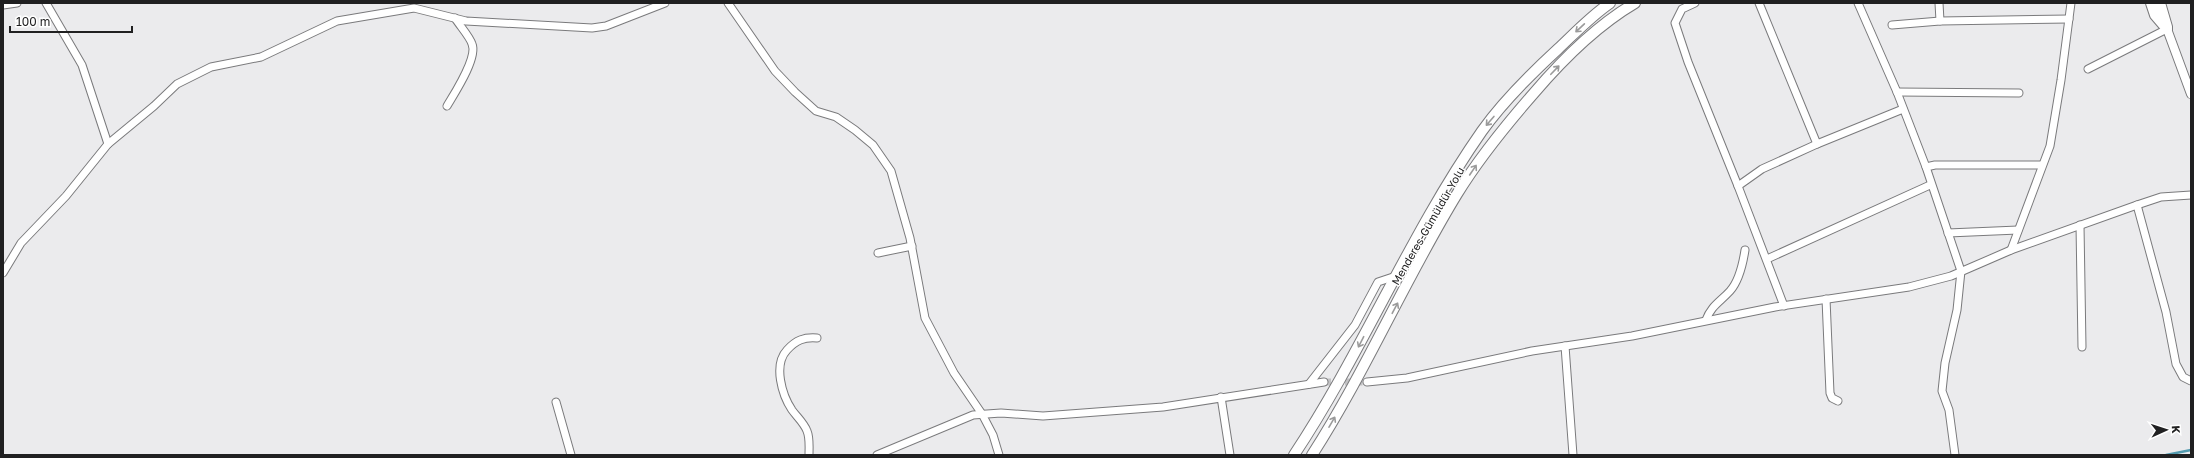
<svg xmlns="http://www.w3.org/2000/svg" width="2194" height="458" viewBox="0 0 2194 458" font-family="'Golos Text',sans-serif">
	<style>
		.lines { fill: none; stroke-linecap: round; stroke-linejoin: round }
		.stream { stroke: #529aae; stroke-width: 2.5 }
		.minor-tunnel { stroke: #c2c2c4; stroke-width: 7; stroke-dasharray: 7 3.5; stroke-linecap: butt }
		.minor-casing { stroke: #7a7a7c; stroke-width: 9 }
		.tertiary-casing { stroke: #7a7a7c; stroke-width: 10 }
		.primary-casing { stroke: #7a7a7c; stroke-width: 12 }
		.minor { stroke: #fff; stroke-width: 7 }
		.tertiary { stroke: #fff; stroke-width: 8 }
		.primary { stroke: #fff; stroke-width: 10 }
		.oneway { stroke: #9b9b9b }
		.labels { text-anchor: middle; stroke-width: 3; stroke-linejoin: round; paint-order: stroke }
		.street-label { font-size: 11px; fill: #202021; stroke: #fff }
	</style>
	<rect width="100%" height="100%" fill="#ebebed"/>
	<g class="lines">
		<polyline class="stream" points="2166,455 2191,450"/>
		<polyline class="minor-tunnel" points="1324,382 1367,382"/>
		<g class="minor-casing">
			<g id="minor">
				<polyline points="46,3 82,65 108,144"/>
				<polyline points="728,3 775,71 795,92 816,111 836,117 855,130 873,145 891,171 910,238 925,318 954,373 982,414 993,435 999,455"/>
				<polyline points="1695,3 1682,9 1675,23 1688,62 1738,186"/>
				<polyline points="1759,3 1817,144"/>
				<polyline points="1858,3 1897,92 1926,167 1961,271 1957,310 1945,363 1942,391 1949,410 1955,455"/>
				<polyline points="1939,3 1940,21"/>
				<polyline points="3,5 17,3"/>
				<polyline points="1892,25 1940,21 2069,19"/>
				<polyline points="2088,69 2167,29"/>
				<polyline points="1897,92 2019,93"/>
				<path d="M447,106C454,94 478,58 472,44C470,37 460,26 455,18"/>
				<polyline points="1926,167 1935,165 2042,165"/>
				<polyline points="2137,205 2166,312 2176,364 2183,377 2191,381"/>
				<polyline points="2080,225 2082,347"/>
				<polyline points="1948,233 2018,230"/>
				<polyline points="2011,250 2050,146 2061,80 2071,3"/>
				<polyline points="878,253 912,246"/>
				<polyline points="1767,259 1930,185"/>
				<polyline points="3,273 21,243 66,196 108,144 154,106 177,84 211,67 261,57 337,21 414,8 466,21 592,28 606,26 665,3"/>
				<polyline points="1826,299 1830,393 1832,398 1838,401"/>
				<polyline points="1784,306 1738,186 1762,169 1817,144 1903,109"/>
				<path d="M1706,320C1711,306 1720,302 1730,291C1739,281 1743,263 1745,250"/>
				<polyline points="1565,346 1573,455"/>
				<polyline points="1367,382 1407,378 1532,351 1632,336 1775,307 1909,287 1951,276 2011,250 2137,205 2161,197 2191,195"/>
				<polyline points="1309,384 1355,325 1378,282 1396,276"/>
				<polyline points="1221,397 1230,455"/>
				<polyline points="556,402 571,455"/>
				<path d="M809,455C809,447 810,438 807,431C804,423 797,417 792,410C782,395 773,365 787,350C796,340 804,337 817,338"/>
				<polyline points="877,455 973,415 1001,413 1043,416 1163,407 1324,382"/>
			</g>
		</g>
		<g class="tertiary-casing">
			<polyline id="tertiary" points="2167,29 2191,94"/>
		</g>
		<g class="primary-casing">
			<g id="primary">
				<polyline points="2151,3 2155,15 2167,29"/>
				<polyline points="2160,3 2167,27"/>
				<path d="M1294,455C1363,351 1410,234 1482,131C1502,103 1533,72 1558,49C1575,33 1591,16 1610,3"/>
				<path d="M1312,455C1366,371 1405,279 1457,194C1479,158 1506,125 1534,93C1563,59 1596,26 1635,3"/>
			</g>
		</g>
		<use href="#minor" class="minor"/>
		<use href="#tertiary" class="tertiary"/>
		<use href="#primary" class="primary"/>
	</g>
	<defs><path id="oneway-shaft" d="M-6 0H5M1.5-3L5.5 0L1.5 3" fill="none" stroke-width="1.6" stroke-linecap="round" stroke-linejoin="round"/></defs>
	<g class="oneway">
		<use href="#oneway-shaft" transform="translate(1580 28) rotate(137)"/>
		<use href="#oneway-shaft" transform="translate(1555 70) rotate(-46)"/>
		<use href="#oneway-shaft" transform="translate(1490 121) rotate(131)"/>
		<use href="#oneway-shaft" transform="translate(1473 170) rotate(-56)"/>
		<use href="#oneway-shaft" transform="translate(1395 308) rotate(-62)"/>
		<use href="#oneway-shaft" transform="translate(1361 342) rotate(117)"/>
		<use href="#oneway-shaft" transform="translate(1332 422) rotate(-60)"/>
	</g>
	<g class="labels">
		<g class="street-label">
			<text transform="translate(1428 226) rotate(-60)" y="4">Menderes-Gümüldür Yolu</text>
		</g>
	</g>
	<rect width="2194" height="458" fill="none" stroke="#202021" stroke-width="8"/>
	<g transform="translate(2166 430) rotate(87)" stroke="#ffffff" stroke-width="3" paint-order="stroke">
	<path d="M0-3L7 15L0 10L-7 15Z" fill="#202021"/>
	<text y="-6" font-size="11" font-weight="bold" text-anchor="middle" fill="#202021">K</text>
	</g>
	<path d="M10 26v6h122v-6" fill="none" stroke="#202021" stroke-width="2"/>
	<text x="16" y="26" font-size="12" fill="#202021" stroke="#ffffff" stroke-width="3" paint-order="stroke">100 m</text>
</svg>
